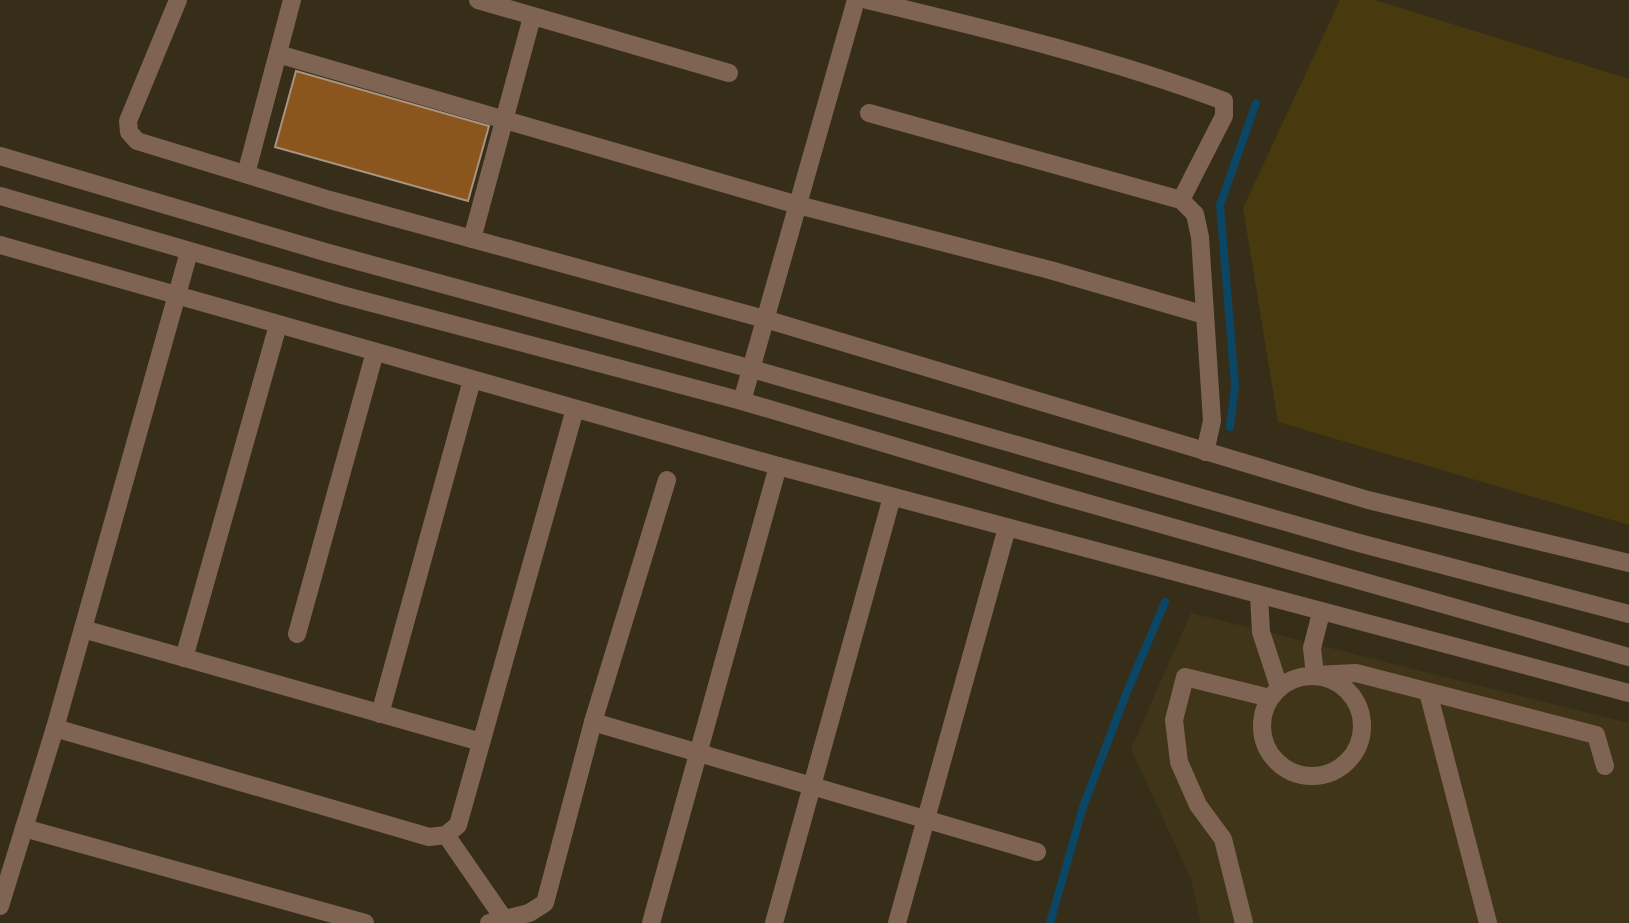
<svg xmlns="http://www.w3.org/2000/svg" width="1629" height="923" viewBox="0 0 1629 923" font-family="'Space Grotesk',sans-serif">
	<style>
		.built { fill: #403518 }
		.park { fill: #48390f }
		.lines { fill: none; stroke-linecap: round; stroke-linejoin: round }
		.stream { stroke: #0b4665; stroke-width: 8 }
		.building { fill: #8a561e; stroke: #a99482; stroke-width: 2 }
		.minor { stroke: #7f6453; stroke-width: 18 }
	</style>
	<rect width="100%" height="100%" fill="#362e19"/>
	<polygon class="built" points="1191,613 1629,723 1629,923 1201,923 1191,879 1131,749"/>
	<polygon class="park" points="1340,0 1375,0 1629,79 1629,525 1278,422 1243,208"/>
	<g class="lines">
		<g class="stream">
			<polyline points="1230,427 1235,386 1220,205 1256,103"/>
			<polyline points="1050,923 1083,807 1126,694 1165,602"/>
		</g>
	</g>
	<polygon class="building" points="296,71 489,126 468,201 275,147"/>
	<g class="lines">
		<g class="minor">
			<polyline points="178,0 128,121 129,132 137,141 330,200 765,319 1368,500 1629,563"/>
			<polyline points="478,0 729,73"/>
			<path d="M867,0C987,29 1109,58 1224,101V116L1181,200"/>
			<polyline points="278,54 798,205 1050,270 1205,315"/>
			<polyline points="869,113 1181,200 1195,214 1200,237 1212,421 1205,452"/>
			<polyline points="0,156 325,252 752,369 1359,543 1629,614"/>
			<polyline points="246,174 292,0"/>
			<polyline points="0,196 342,295 742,401 1055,494 1629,657"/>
			<polyline points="472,239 532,17"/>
			<polyline points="0,245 778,466 1629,693"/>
			<polyline points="742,401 856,0"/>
			<polyline points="1259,596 1261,632 1279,687"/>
			<polyline points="1321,613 1312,648 1315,675 1356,673 1596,735 1605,766"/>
			<polyline points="83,629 481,742"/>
			<polyline points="297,634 375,352"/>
			<polyline points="184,658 278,325"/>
			<circle cx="1312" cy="726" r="50"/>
			<polyline points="1428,692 1488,923"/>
			<polyline points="380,714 472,380"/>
			<polyline points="593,722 1037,852"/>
			<polyline points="55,728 429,837 446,835 458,825 575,409"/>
			<polyline points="24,828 365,923"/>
			<polyline points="446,835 504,919"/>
			<polyline points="0,906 55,728 189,252"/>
			<polyline points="489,923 529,913 545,903 593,722 667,480"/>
			<polyline points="651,923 778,466"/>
			<polyline points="774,923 892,497"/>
			<polyline points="897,923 1007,528"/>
			<polyline points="1244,923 1223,839 1198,805 1179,762 1174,720 1185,677 1270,698"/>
		</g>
	</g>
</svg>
